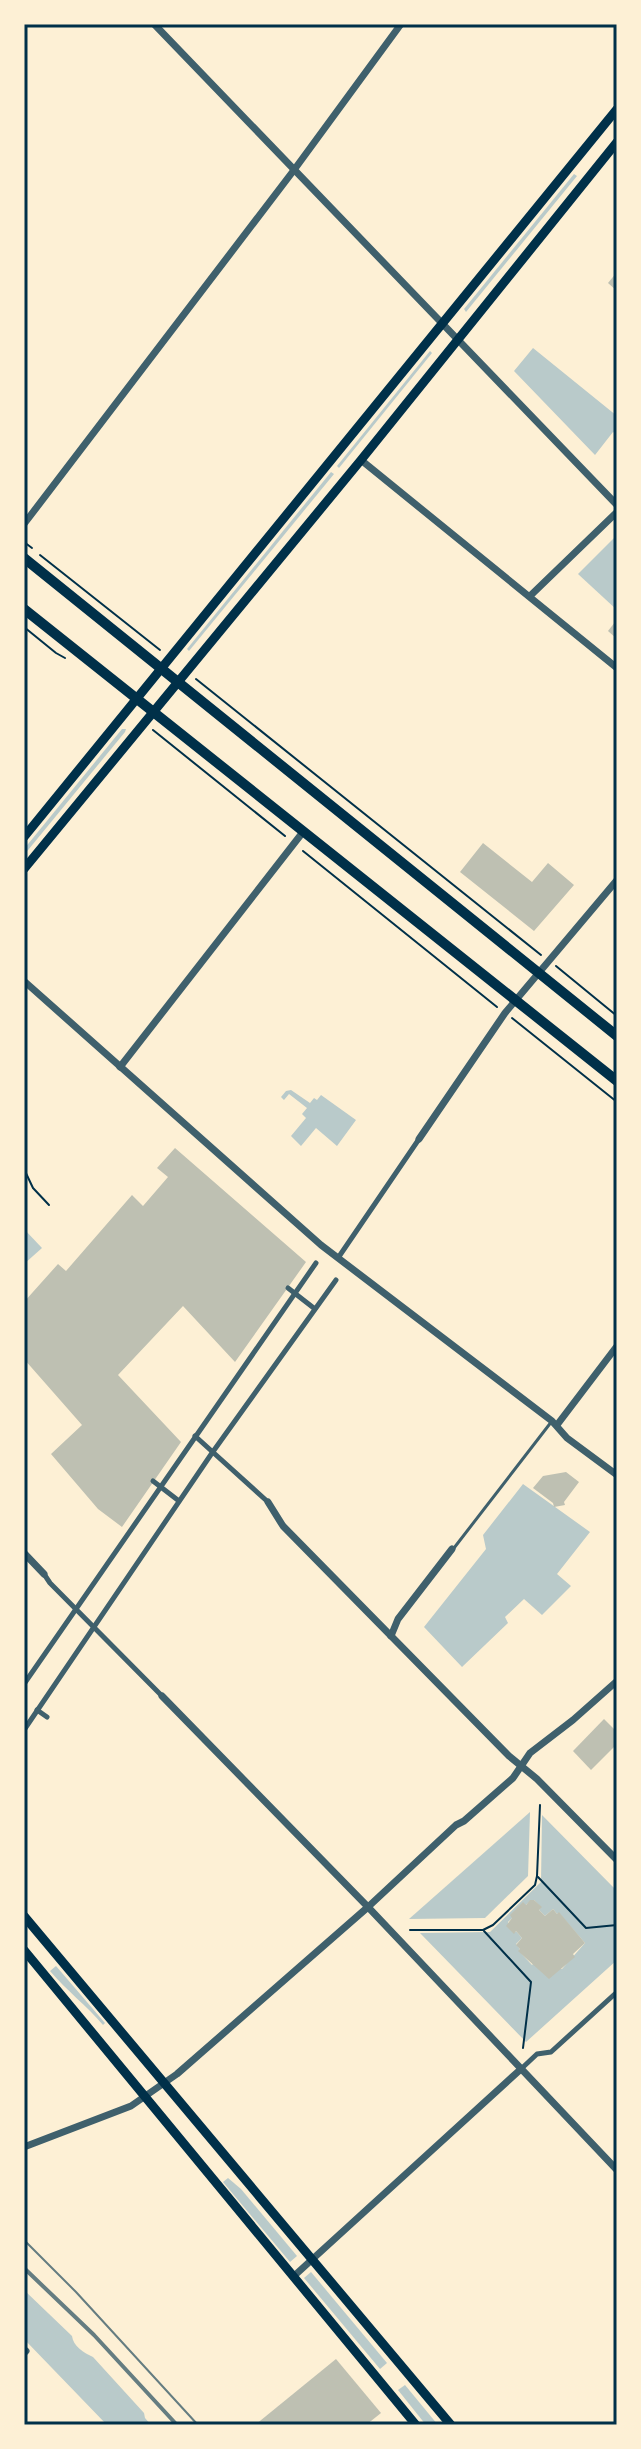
<svg xmlns="http://www.w3.org/2000/svg" width="641" height="2449" viewBox="0 0 641 2449" font-family="Inter,sans-serif">
	<style>
		.green { fill: #b9caca; fill-rule: evenodd }
		.building { fill: #bec0b2 }
		.lines { fill: none; stroke-linecap: round; stroke-linejoin: round }
		.path { stroke: #003049; stroke-width: 2 }
		.service { stroke: #3f606c; stroke-width: 3 }
		.pedestrian { stroke: #3f606c; stroke-width: 5 }
		.minor { stroke: #3f606c; stroke-width: 7 }
		.secondary { stroke: #003049; stroke-width: 9 }
		.primary { stroke: #003049; stroke-width: 10 }
		.tram { stroke: #657d81; stroke-width: 2 }
		.rail { stroke: #657d81; stroke-width: 4 }
		.neatline { fill: none; stroke: #003049; stroke-width: 3 }
	</style>
	<rect width="100%" height="100%" fill="#fdf0d5"/>
	<g class="green">
		<polygon points="574,174 577,176 466,312 464,309"/>
		<polygon points="533,348 617,416 617,434 613,432 595,455 514,371"/>
		<polygon points="430,351 432,353 339,468 337,466"/>
		<polygon points="331,472 334,474 189,651 187,649"/>
		<polygon points="617,535 617,610 578,574"/>
		<polygon points="122,729 126,729 125,732 24,855 24,849"/>
		<polygon points="291,1090 310,1103 314,1098 317,1100 321,1095 356,1120 337,1146 316,1128 301,1146 291,1136 306,1118 302,1114 307,1108 289,1094 284,1100 281,1097 286,1091"/>
		<polygon points="24,1229 42,1248 24,1264"/>
		<polygon points="523,1484 590,1532 557,1574 571,1586 542,1615 524,1599 505,1617 508,1623 462,1667 424,1627 486,1549 483,1535"/>
		<polygon points="530,1812 528,1876 485,1918 409,1919"/>
		<path d="M542,1815L617,1891V1960L526,2042L420,1933L490,1932L541,1882ZM534,1900L541,1907L539,1910L545,1916L553,1909L557,1914L559,1913L585,1943L562,1969L534,1963L532,1965L519,1951L520,1949L516,1944L522,1938L516,1931L514,1933L508,1922L530,1901Z"/>
		<path d="M56,1966L105,2023L103,2025C87,2006 67,1991 50,1971Z"/>
		<polygon points="228,2178 241,2189 297,2256 290,2262 223,2182"/>
		<polygon points="311,2272 387,2363 380,2369 304,2278"/>
		<path d="M24,2290L72,2336C73,2346 84,2353 93,2357L144,2413L145,2418L151,2425H107L24,2339Z"/>
		<polygon points="405,2385 438,2425 426,2425 398,2390"/>
	</g>
	<g class="building">
		<polygon points="617,272 617,291 608,283"/>
		<polygon points="615,622 617,623 617,639 608,631"/>
		<polygon points="483,843 532,882 548,863 574,885 534,931 460,872"/>
		<polygon points="175,1148 306,1262 235,1362 183,1306 118,1375 181,1442 122,1527 98,1509 51,1454 82,1425 24,1359 24,1302 58,1264 66,1271 132,1195 143,1206 168,1177 157,1168"/>
		<polygon points="566,1472 579,1482 564,1502 565,1505 554,1507 553,1503 533,1488 543,1476"/>
		<polygon points="604,1719 617,1732 617,1744 591,1770 573,1751"/>
		<polygon points="530,1900 534,1900 542,1907 539,1910 545,1916 553,1909 557,1914 559,1912 585,1943 573,1954 575,1957 549,1979 518,1951 520,1949 516,1945 522,1938 516,1931 514,1934 506,1926 512,1918 510,1915 523,1902 526,1905"/>
		<polygon points="336,2359 381,2413 366,2425 255,2425"/>
	</g>
	<g class="lines">
		<g class="path">
			<polyline points="24,542 32,548"/>
			<polyline points="40,555 160,650"/>
			<polyline points="24,627 56,653 65,658"/>
			<polyline points="196,679 541,955"/>
			<polyline points="153,730 285,836"/>
			<polyline points="303,851 497,1007"/>
			<polyline points="556,966 617,1016"/>
			<polyline points="512,1018 617,1102"/>
			<polyline points="24,1169 33,1188 49,1205"/>
			<polyline points="538,1877 586,1928 617,1925"/>
			<polyline points="410,1930 483,1930 493,1925 535,1885 537,1876 540,1805"/>
			<polyline points="484,1931 531,1982 523,2048"/>
		</g>
		<polyline class="service" points="454,1548 552,1421"/>
		<g class="pedestrian">
			<polyline points="338,1258 419,1139"/>
			<polyline points="288,1288 315,1309"/>
			<polyline points="195,1436 268,1502"/>
			<polyline points="153,1481 179,1501"/>
			<polyline points="44,1574 50,1583 162,1696"/>
			<polyline points="24,1684 316,1263"/>
			<polyline points="37,1710 47,1717"/>
			<polyline points="24,1730 212,1453 336,1280"/>
			<polyline points="521,2069 537,2054 551,2052 617,1992"/>
		</g>
		<g class="minor">
			<polyline points="154,24 617,505"/>
			<polyline points="361,460 617,668"/>
			<polyline points="24,524 294,170 401,24"/>
			<polyline points="530,596 617,512"/>
			<polyline points="24,981 321,1245 552,1421 567,1438 617,1475"/>
			<polyline points="120,1067 303,832"/>
			<polyline points="419,1139 505,1013 617,880"/>
			<polyline points="557,1425 617,1346"/>
			<polyline points="268,1502 283,1526 509,1756 537,1779 617,1860"/>
			<polyline points="24,1553 44,1574"/>
			<polyline points="391,1636 398,1619 452,1549"/>
			<polyline points="162,1696 368,1907 617,2170"/>
			<polyline points="24,2147 131,2106 177,2074 368,1907 456,1825 464,1821 513,1778 530,1753 573,1720 617,1681"/>
			<polyline points="294,2276 521,2069"/>
			<polyline points="24,2353 26,2351"/>
		</g>
		<g class="secondary">
			<polyline points="24,837 617,109"/>
			<polyline points="24,869 361,460 617,142"/>
			<polyline points="24,1916 451,2425"/>
			<polyline points="24,1950 416,2425"/>
		</g>
		<g class="primary">
			<polyline points="24,558 617,1036"/>
			<polyline points="24,609 617,1081"/>
		</g>
		<polyline class="tram" points="24,2240 76,2292 198,2425"/>
		<polyline class="rail" points="24,2268 94,2335 177,2425"/>
	</g>
	<rect width="641" height="2449" fill="none" stroke="#fdf0d5" stroke-width="52"/>
	<rect x="26" y="26" width="589" height="2397" class="neatline"/>
</svg>
